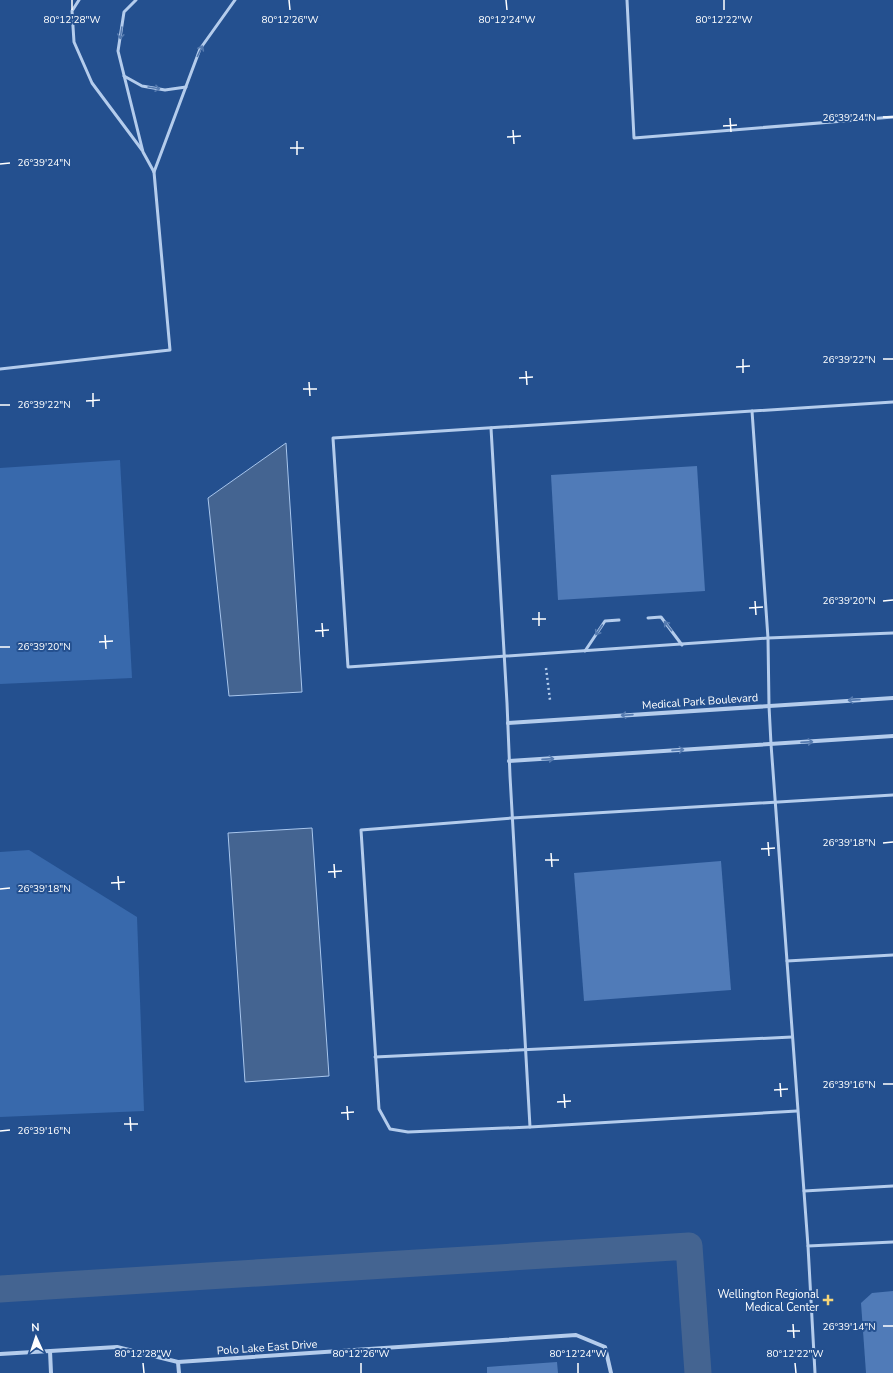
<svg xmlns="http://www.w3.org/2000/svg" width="893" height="1373" viewBox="0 0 893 1373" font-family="'Nunito Sans',sans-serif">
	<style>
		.green { fill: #3869ac }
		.water { fill: #446491; stroke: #a8c6ed }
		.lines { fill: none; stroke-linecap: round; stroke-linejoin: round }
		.canal { stroke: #446491; stroke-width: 27 }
		.building { fill: #507bb8 }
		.path { stroke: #b4ccec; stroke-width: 2.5; stroke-dasharray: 2 3; stroke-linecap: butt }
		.lane { stroke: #b4ccec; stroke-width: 3 }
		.street { stroke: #b4ccec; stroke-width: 4 }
		.oneway { stroke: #567bb0 }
		.ticks { fill: none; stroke: #fff; stroke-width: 1.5 }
		.poi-dot { fill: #f6d577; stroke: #24508f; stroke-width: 1.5 }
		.labels { text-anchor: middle; stroke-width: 4; stroke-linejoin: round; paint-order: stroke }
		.street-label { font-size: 11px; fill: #fff; stroke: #24508f }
		.poi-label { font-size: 11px; fill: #fff; stroke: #24508f; text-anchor: end }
		.ticks-label { font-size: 10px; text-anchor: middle; fill: #fff; stroke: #24508f; stroke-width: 4; stroke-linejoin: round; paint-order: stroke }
	</style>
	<rect width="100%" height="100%" fill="#24508f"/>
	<g class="green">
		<polygon points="120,460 132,678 0,684 0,468"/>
		<polygon points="29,850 137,917 144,1111 0,1117 0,852"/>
	</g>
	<g class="water">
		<polygon points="286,443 302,692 229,696 208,498"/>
		<polygon points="312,828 329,1076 245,1082 228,833"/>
	</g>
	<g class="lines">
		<polyline class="canal" points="0,1289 689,1246 698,1373"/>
	</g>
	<g class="building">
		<polygon points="697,466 705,591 558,600 551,475"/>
		<polygon points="721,861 731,990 584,1001 574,873"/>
		<polygon points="893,1291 893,1373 866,1373 861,1303 872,1293"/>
		<polygon points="557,1362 558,1373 487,1373 487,1367"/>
	</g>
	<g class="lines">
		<polyline class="path" points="546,668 550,700"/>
		<g class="lane">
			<polyline points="79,0 72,11 74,42 92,83 142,150"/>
			<polyline points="627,0 634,138 893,117"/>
			<polyline points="124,76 142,86 165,90 186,87"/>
			<polyline points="154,172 200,49 235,0"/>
			<polyline points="0,369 170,350 154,172 143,152 118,51 124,12 136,0"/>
			<polyline points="893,402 333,438 348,667 768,638 893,633"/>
			<polyline points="752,411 768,638 769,706 771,744 808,1246"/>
			<polyline points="491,428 507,703 510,776 530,1127"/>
			<polyline points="648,618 661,617 682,645"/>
			<polyline points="585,651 605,621 619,620"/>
			<polyline points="787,961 893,955"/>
			<polyline points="375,1057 792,1037"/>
			<polyline points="797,1111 530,1127 408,1132 390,1129 379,1109 361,830 512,818 893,795"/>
			<polyline points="804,1191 893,1186"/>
			<polyline points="815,1373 808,1246 893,1242"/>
		</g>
		<g class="street">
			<polyline points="508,723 893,698"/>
			<polyline points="509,761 893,736"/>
			<polyline points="50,1351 51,1373"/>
			<polyline points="0,1354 117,1347 178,1362 576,1335 605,1347 611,1373"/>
			<polyline points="178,1362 179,1373"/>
		</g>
	</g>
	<defs><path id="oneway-shaft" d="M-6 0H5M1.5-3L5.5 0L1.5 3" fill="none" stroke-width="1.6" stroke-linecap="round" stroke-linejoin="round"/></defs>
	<g class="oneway">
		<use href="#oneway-shaft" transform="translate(121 33) rotate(98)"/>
		<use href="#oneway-shaft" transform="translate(200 51) rotate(-64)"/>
		<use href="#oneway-shaft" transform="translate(154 88) rotate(9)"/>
		<use href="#oneway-shaft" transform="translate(668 626) rotate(-128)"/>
		<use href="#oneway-shaft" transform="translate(599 630) rotate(123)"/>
		<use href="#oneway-shaft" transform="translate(854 700) rotate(176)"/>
		<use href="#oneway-shaft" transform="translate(627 715) rotate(176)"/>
		<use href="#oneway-shaft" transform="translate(807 742) rotate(-4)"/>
		<use href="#oneway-shaft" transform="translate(678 750) rotate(-4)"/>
		<use href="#oneway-shaft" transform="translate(548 759) rotate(-4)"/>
	</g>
	<path class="ticks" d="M72,0V10M289,0L290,10M506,0L507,10M724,0V10M883,117H893M730,118L731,132M723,126L737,125M513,130L514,144M507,137L521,136M297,141V155M290,148H304M0,164L10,163M743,359V373M883,359H893M736,367L750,366M526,371L527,385M519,378L533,377M309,382L310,396M303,389H317M93,393V407M86,401L100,400M0,405H10M755,601L756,615M883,601L893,600M749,608L763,607M539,612V626M532,619H546M322,623L323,637M315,631L329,630M105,635L106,649M99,642L113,641M0,647H10M768,842L769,856M883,843L893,842M761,849L775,848M551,853L552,867M545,860H559M334,864L335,878M328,872L342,871M118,876L119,890M111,883L125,882M0,889L10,888M780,1083L781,1097M883,1084H893M774,1090L788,1089M564,1094L565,1108M557,1102L571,1101M347,1106L348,1120M341,1113L354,1112M130,1117L131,1131M124,1124H138M0,1131L10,1130M793,1324L794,1338M883,1326H893M787,1331H800M143,1363L144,1373M361,1363V1373M578,1363V1373M795,1363L796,1373"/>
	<path class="poi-dot" d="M826 1294h4v4h4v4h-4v4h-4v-4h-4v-4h4z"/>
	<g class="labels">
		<g class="street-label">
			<text transform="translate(700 701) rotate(-4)" y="4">Medical Park Boulevard</text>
			<text transform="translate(267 1347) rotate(-4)" y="4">Polo Lake East Drive</text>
		</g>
		<g class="poi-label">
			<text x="819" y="1298">Wellington Regional<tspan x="819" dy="13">Medical Center</tspan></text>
		</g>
	</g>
	<g class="ticks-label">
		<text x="72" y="23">80°12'28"W</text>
		<text x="290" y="23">80°12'26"W</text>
		<text x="507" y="23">80°12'24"W</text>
		<text x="724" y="23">80°12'22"W</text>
		<text x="849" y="121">26°39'24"N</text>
		<text x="44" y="166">26°39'24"N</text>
		<text x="849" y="363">26°39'22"N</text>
		<text x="44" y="408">26°39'22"N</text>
		<text x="849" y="604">26°39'20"N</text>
		<text x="44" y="650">26°39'20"N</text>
		<text x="849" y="846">26°39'18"N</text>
		<text x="44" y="892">26°39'18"N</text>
		<text x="849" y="1088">26°39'16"N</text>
		<text x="44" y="1134">26°39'16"N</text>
		<text x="849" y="1330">26°39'14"N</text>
		<text x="143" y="1357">80°12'28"W</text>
		<text x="361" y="1357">80°12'26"W</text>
		<text x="578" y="1357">80°12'24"W</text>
		<text x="795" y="1357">80°12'22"W</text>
	</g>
	<g transform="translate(36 1337) rotate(357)" stroke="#24508f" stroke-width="3" paint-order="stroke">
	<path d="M0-3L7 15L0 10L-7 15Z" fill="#ffffff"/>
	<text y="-6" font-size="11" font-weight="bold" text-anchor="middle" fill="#ffffff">N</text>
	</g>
</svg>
